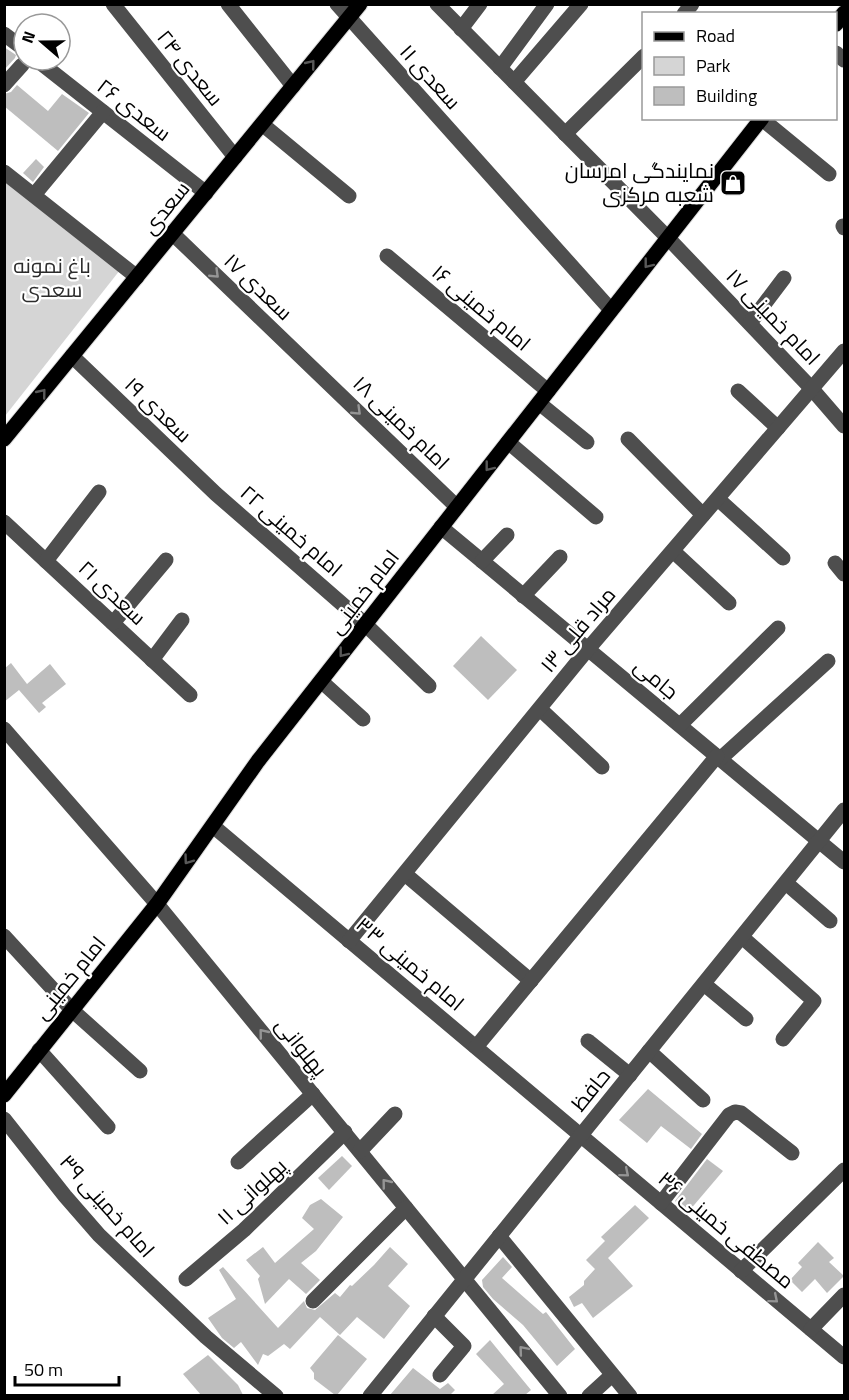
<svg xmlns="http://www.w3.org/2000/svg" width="849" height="1400" viewBox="0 0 849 1400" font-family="'Titillium Web',Cairo,sans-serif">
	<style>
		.green { fill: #d5d5d5 }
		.building { fill: #bebebe }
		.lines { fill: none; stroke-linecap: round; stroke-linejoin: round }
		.major-casing { stroke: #dbdbdb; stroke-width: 17 }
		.minor { stroke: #4e4e4e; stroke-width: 15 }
		.major { stroke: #000; stroke-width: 15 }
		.oneway { stroke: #595959 }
		.oneway2 { stroke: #959595 }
		.labels { text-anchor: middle; stroke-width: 4.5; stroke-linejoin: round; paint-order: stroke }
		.street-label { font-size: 21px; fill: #000; stroke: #fff }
		.poi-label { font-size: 21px; fill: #000; stroke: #fff; text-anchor: end }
		.park-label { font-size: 21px; fill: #2c2c2c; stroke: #fff }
	</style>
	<rect width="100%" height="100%" fill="#fff"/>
	<polygon class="green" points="5,180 120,270 5,416"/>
	<g class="building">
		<polygon points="4,47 16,55 15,58 4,70"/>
		<polygon points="17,85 48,111 62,94 89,113 58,151 4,106 4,94 11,92"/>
		<polygon points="36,159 44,167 33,182 23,173"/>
		<polygon points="481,636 517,670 488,700 453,666"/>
		<polygon points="11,663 27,684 50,664 66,684 42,703 46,707 39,713 19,690 4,702 4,669"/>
		<polygon points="648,1089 702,1134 691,1149 661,1126 647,1143 619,1120"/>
		<polygon points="342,1156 352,1166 329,1190 318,1178"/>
		<polygon points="707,1159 723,1171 689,1211 675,1201"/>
		<polygon points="321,1199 343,1217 316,1251 301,1263 320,1280 306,1294 289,1279 265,1304 258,1279 260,1276 246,1260 263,1247 275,1263 314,1229 302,1218 310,1205"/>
		<polygon points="635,1205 649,1218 608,1258 633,1286 593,1318 582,1303 574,1307 569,1297 584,1285 584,1281 595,1269 586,1260 605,1241 601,1237"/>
		<polygon points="818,1242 834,1258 829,1262 844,1276 827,1293 815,1279 802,1292 790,1280 802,1267 798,1263"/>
		<polygon points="390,1247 408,1264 388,1286 410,1306 384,1339 357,1317 340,1335 320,1317 290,1349 284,1344 268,1356 263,1354 258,1365 241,1342 234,1348 222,1338 208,1318 236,1299 219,1270 223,1267 278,1328 304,1301 307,1308 315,1310 335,1293 340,1297 350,1285 352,1286 374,1265"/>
		<polygon points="503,1257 512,1267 502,1278 543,1314 546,1312 575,1349 557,1366 523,1325 493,1299 483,1287 482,1280"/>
		<polygon points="338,1335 367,1359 337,1395 335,1395 314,1379 314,1373 310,1368"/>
		<polygon points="490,1340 531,1390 525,1395 492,1395 504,1384 476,1354"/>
		<polygon points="208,1355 238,1385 243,1395 201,1395 183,1374"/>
		<polygon points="413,1368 440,1389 448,1383 455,1390 450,1395 390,1395"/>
	</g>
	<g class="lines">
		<g class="major-casing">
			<g id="major">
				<polyline points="836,24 844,13"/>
				<polyline points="4,439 360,4"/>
				<polyline points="4,1095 157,904 258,761 762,118"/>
			</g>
		</g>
		<g class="minor">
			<polyline points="113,4 235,157"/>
			<polyline points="228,4 293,86"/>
			<polyline points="337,4 611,310"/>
			<polyline points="437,4 668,238 812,389 844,426"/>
			<polyline points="684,14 692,4"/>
			<polyline points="461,29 480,4"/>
			<polyline points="4,34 24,49"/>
			<polyline points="836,53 844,60"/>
			<polyline points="37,60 206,193"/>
			<polyline points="500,68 547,4"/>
			<polyline points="514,82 581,4"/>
			<polyline points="4,85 22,65"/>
			<polyline points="762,119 829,174"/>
			<polyline points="262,124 349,196"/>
			<polyline points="565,134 644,56"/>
			<polyline points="4,172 137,277"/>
			<polyline points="34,195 103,112"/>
			<polyline points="843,226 844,228"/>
			<polyline points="172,233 457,507"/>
			<polyline points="387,256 548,391"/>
			<polyline points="750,323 784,278"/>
			<polyline points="72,356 216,494 365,624 429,686"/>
			<polyline points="738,391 778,428"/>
			<polyline points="539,403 587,442"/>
			<polyline points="628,439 703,515"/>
			<polyline points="508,442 596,517"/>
			<polyline points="718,499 783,558"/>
			<polyline points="4,522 190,695"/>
			<polyline points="441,527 844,862"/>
			<polyline points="673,551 729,603"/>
			<polyline points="46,561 99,492"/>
			<polyline points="482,561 507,535"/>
			<polyline points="835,563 844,574"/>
			<polyline points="523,596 560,557"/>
			<polyline points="113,623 166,560"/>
			<polyline points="152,660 182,620"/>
			<polyline points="321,681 363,719"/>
			<polyline points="540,709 602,767"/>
			<polyline points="680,725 778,628"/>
			<polyline points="4,729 157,904 560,1396"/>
			<polyline points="720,759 828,661"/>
			<polyline points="213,826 844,1357"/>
			<polyline points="405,874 531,981"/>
			<polyline points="786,883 830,921"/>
			<polyline points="4,936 72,1010 140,1071"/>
			<polyline points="742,937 814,1001 783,1039"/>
			<polyline points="349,941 588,649 844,351"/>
			<polyline points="704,984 746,1019"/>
			<polyline points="588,1041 630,1075"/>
			<polyline points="476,1047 717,756"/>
			<polyline points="39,1050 108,1127"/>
			<polyline points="649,1051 703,1100"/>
			<polyline points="4,1119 65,1196 99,1235 206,1337 276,1396"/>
			<polyline points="360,1151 395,1114"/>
			<polyline points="238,1162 313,1094"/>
			<polyline points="661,1203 729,1115 735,1112 741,1113 792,1153"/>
			<polyline points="499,1236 630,1396"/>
			<polyline points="741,1271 844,1170"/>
			<polyline points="186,1279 244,1230 345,1132"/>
			<polyline points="313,1301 406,1208"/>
			<polyline points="434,1316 464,1346 440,1375"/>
			<polyline points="811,1329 844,1295"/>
			<polyline points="370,1396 844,810"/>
			<polyline points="589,1396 612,1375"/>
		</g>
		<use href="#major" class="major"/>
	</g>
	<defs><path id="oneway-chevron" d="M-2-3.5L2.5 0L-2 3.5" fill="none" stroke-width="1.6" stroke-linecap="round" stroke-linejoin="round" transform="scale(1.5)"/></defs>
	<g class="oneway">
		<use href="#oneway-chevron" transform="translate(311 64) rotate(-51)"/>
		<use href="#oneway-chevron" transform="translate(648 264) rotate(128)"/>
		<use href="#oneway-chevron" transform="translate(42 393) rotate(-51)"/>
		<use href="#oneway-chevron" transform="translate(489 467) rotate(128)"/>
		<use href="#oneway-chevron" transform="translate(343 653) rotate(128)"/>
		<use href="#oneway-chevron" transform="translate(188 860) rotate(126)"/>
	</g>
	<g class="oneway2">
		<use href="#oneway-chevron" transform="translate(215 274) rotate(44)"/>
		<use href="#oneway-chevron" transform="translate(357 411) rotate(44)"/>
		<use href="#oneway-chevron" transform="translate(263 1033) rotate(-129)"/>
		<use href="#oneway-chevron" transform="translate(625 1173) rotate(40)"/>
		<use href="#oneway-chevron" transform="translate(386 1183) rotate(-129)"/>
		<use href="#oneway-chevron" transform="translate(774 1299) rotate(40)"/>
		<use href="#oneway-chevron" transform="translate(523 1350) rotate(-130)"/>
	</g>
	<defs>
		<g id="shop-square" transform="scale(1.35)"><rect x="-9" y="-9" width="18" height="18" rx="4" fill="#000" stroke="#fff"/><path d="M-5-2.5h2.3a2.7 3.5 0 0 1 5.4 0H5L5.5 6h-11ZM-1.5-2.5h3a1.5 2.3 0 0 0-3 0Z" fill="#fff"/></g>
	</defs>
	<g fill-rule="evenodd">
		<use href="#shop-square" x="733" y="183"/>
	</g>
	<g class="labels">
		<g class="street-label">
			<text transform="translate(190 68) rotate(51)" y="7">سعدی ۲۴</text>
			<text transform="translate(430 77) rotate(48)" y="7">سعدی ۱۱</text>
			<text transform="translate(134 110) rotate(38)" y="7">سعدی ۲۶</text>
			<text transform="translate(166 208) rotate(-51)" y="7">سعدی</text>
			<text transform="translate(258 287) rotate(44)" y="7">سعدی ۱۷</text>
			<text transform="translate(481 308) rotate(40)" y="7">امام خمینی ۱۶</text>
			<text transform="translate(773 317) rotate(46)" y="7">امام خمینی ۱۷</text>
			<text transform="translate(158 410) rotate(44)" y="7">سعدی ۱۹</text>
			<text transform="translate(401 423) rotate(44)" y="7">امام خمینی ۱۸</text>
			<text transform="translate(291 531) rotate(41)" y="7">امام خمینی ۲۲</text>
			<text transform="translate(364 592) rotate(-52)" y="7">امام خمینی</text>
			<text transform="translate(112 593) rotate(43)" y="7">سعدی ۲۱</text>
			<text transform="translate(578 630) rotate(-50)" y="7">مراد قلی ۱۳</text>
			<text transform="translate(656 679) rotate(40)" y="7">جامی</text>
			<text transform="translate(410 964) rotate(40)" y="7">امام خمینی ۳۳</text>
			<text transform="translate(70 978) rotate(-51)" y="7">امام خمینی</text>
			<text transform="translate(301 1047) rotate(51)" y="7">پهلوانی</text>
			<text transform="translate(591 1090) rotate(-51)" y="7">حافظ</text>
			<text transform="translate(252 1192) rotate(-43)" y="7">پهلوانی ۱۱</text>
			<text transform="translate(107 1206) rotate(48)" y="7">امام خمینی ۳۹</text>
			<text transform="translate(726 1230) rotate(40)" y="7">مصطفی خمینی ۳۶</text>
		</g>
		<g class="poi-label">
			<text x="714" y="178">نمایندگی امرسان<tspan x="714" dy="24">شعبه مرکزی</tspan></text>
		</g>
		<g class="park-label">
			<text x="52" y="273">باغ نمونه<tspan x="52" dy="24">سعدی</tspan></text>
		</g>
	</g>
	<rect width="849" height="1400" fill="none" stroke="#000000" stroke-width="12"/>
	<rect x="642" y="12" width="195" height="108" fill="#ffffff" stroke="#999999" stroke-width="1.5"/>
	<rect x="654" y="32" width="30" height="9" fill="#000000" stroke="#999999" stroke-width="1.5"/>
	<text x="696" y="42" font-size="18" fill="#000000">Road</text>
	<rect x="654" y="57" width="30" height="18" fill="#d5d5d5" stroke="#999999" stroke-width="1.5"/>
	<text x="696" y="72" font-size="18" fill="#000000">Park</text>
	<rect x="654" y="87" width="30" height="18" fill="#bebebe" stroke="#999999" stroke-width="1.5"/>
	<text x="696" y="102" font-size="18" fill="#000000">Building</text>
	<g transform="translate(42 42) rotate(290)"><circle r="28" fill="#ffffff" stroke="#999999" stroke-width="1.5"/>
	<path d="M0-4.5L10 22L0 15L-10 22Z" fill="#000000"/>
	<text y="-9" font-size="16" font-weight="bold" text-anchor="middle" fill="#000000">N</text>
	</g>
	<path d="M15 1376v9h104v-9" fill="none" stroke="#000000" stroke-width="3"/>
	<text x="24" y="1376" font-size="18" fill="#000000" stroke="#ffffff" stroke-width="4.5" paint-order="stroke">50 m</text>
</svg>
